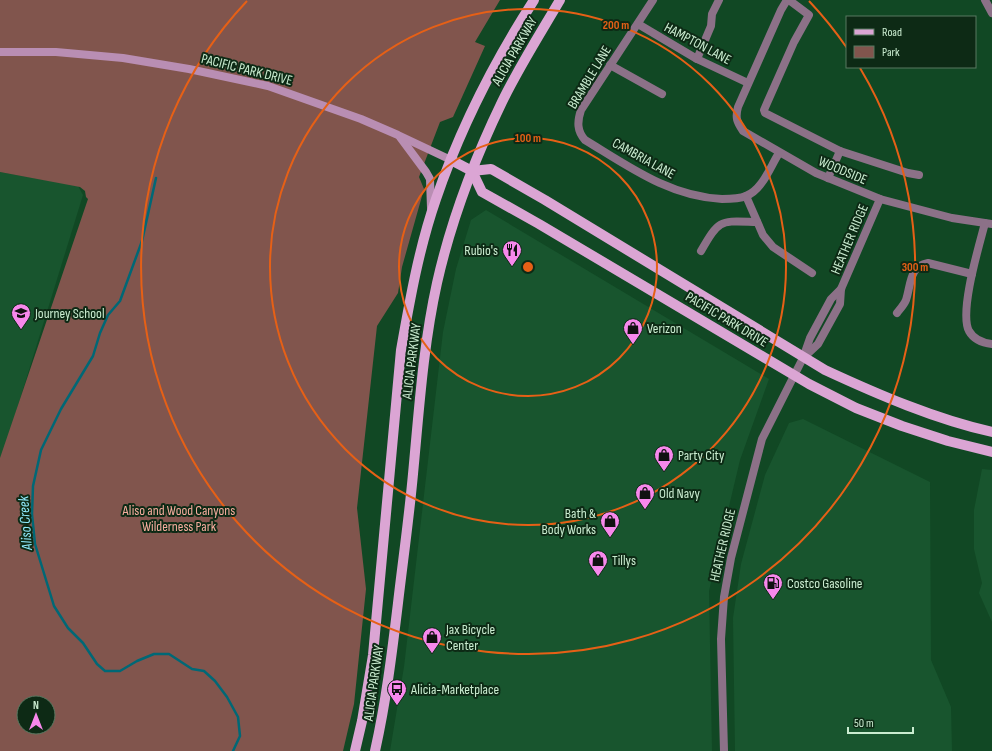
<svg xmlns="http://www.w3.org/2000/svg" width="992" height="751" viewBox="0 0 992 751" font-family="'Sofia Sans Condensed',sans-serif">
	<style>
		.built { fill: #18552e }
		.green { fill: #81554d; fill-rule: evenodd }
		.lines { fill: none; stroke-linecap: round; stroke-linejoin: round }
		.stream { stroke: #006876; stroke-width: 2.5 }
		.minor { stroke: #8c7188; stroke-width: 8 }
		.tertiary { stroke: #8c7188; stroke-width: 8 }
		.secondary { stroke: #b98eb3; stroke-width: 8 }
		.primary { stroke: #dba5d4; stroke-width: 10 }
		.ring { fill: none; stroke: #e66016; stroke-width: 2 }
		.labels { text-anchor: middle; stroke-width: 4; stroke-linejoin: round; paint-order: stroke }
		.street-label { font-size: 14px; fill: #caecd0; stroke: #0d2a15 }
		.poi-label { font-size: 14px; fill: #caecd0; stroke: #0d2a15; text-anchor: start }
		.park-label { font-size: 14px; fill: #f7ad9f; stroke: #0d2a15 }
		.water-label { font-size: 15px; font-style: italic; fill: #90ebfd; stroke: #0d2a15 }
		.centre { fill: #e66016; stroke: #0d2a15; stroke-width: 2 }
		.ring-label { font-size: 12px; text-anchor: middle; font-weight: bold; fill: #e66016; stroke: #0d2a15; stroke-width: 4; stroke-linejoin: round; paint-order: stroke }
	</style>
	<rect width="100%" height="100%" fill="#114824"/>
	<g class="built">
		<polygon points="0,172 78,186 83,195 0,464"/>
		<polygon points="486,210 769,379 740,460 709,591 712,751 390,751 404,667 443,332 456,269 471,220"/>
		<polygon points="803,419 930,482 931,660 951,707 952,751 735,751 733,618 741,564 765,475 789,423"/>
		<polygon points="982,469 992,470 992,622 979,593 982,583 974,549 974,510"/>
	</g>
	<path class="green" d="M0,0H500L475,42L485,46L453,117L440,122L419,177L424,189L402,267L398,293L377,326L357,508L366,589L354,704L343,751H0V458L88,199L86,197L85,191L80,187L0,172ZM24,703H48V727H24Z"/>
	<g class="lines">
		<polyline class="stream" points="156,178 142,241 120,301 108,315 100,333 93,356 61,409 41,450 33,486 32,514 35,544 54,606 68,628 83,643 97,664 105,671 120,671 137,661 154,654 169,654 192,669 204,671 215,681 227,697 238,717 240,736 233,751"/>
		<g class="minor">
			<path d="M653,0L581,110C577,122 577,131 585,140C628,166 670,197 722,199C730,199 739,199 746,196C763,189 770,167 779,153"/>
			<path d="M787,0L781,10L738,107C735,118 737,122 743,131L816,173L880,199L952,218L992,224"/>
			<polyline points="789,0 809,15 794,42 764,110 765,113 840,151 908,173 919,175"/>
			<polyline points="985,0 992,13"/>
			<polyline points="638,24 697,59 748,83"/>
			<polyline points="697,59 711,26 712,14 719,0"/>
			<polyline points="610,65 662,94"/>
			<polyline points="828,178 840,151"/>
			<polyline points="746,196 763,235 773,247 812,273"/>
			<path d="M985,223C979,246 959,312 969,331C974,340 983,343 992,344"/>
			<path d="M701,251C720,218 720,221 757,222"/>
			<path d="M897,313C900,309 904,305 906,300C911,285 909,266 928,263L972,274"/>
		</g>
		<g class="tertiary">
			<polyline points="804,357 818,344 840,304 841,289 880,199"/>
			<polyline points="724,751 721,639 724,597 731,558 762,439 803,358 810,338 831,299 841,289"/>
		</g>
		<g class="secondary">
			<polyline points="0,52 56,52 123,58 189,69 268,86 361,119 398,135 451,160"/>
			<polyline points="400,137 426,172 430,179 431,208"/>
		</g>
		<g class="primary">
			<path d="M451,160L472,171L491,169L493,170L545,200L825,370C879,395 935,419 992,432"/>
			<polyline points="472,171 482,192 539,224 809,384 856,408 902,426 948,441 992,452"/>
			<path d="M355,751L362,721L373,655L401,350C410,299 419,248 436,199C460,129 494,62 534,0"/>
			<path d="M375,751C386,702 392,653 398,603C403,560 409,518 413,474C419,411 423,346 437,283C451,221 474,160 502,102C519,67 540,34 560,0"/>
		</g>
	</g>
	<g class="ring">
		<circle cx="528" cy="267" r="129"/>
		<circle cx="528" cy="267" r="258"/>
		<path d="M809 1A387 387 0 0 1 847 48M860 68A387 387 0 1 1 247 1"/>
	</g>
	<defs>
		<g id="restaurant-pin" transform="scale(1)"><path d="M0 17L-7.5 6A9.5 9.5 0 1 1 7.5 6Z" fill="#f788ec" stroke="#0d2a15"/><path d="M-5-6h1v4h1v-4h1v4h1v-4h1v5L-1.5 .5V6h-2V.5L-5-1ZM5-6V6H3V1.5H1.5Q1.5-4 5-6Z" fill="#111"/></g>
		<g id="school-pin" transform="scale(1)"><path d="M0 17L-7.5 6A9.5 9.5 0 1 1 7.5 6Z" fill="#f788ec" stroke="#0d2a15"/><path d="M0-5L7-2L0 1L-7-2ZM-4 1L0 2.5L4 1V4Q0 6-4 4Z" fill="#111"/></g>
		<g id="shop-pin" transform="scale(1)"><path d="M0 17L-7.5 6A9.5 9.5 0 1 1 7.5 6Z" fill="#f788ec" stroke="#0d2a15"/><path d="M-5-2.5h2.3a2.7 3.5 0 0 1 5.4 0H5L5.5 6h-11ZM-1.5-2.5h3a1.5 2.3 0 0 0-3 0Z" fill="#111"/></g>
		<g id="fuel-pin" transform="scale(1)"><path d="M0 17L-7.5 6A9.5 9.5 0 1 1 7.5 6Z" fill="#f788ec" stroke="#0d2a15"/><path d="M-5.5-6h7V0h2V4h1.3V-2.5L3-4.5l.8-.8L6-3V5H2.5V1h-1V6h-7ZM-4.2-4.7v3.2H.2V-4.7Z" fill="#111"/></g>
		<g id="bus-pin" transform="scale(1)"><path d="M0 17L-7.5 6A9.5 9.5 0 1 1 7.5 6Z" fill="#f788ec" stroke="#0d2a15"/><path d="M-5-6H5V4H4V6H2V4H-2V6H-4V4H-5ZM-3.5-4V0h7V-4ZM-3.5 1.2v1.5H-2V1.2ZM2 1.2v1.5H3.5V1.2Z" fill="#111"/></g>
	</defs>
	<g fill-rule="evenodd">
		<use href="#restaurant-pin" x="512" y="250"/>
		<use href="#school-pin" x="21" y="313"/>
		<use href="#shop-pin" x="633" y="328"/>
		<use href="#shop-pin" x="664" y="455"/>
		<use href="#shop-pin" x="645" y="493"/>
		<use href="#shop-pin" x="610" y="521"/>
		<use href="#shop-pin" x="598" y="560"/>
		<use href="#fuel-pin" x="773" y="583"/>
		<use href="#shop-pin" x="432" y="637"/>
		<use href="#bus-pin" x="397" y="689"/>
	</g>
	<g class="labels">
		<g class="street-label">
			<text transform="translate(698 43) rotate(28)" y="5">HAMPTON LANE</text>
			<text transform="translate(514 51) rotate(-60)" y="5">ALICIA PARKWAY</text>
			<text transform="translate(247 69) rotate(14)" y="5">PACIFIC PARK DRIVE</text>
			<text transform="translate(589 77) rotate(-59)" y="5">BRAMBLE LANE</text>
			<text transform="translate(644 158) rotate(29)" y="5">CAMBRIA LANE</text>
			<text transform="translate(843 170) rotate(23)" y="5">WOODSIDE</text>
			<text transform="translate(849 239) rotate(-67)" y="5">HEATHER RIDGE</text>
			<text transform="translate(727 319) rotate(31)" y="5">PACIFIC PARK DRIVE</text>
			<text transform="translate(411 361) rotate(-83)" y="5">ALICIA PARKWAY</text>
			<text transform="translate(722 545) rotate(-77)" y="5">HEATHER RIDGE</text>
			<text transform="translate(373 683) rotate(-82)" y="5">ALICIA PARKWAY</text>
		</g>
		<g class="poi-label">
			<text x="498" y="255" text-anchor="end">Rubio's</text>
			<text x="35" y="318">Journey School</text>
			<text x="647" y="333">Verizon</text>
			<text x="678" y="460">Party City</text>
			<text x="659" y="498">Old Navy</text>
			<text x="596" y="518" text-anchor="end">Bath &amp;<tspan x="596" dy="16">Body Works</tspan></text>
			<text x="612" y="565">Tillys</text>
			<text x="787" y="588">Costco Gasoline</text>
			<text x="446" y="634">Jax Bicycle<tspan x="446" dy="16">Center</tspan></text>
			<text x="411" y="694">Alicia-Marketplace</text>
		</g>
		<g class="park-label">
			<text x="179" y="515">Aliso and Wood Canyons<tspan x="179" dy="16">Wilderness Park</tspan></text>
		</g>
		<g class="water-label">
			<text transform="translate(25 523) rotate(-94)" y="5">Aliso Creek</text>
		</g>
	</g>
	<circle cx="528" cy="267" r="6" class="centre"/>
	<g class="ring-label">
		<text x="616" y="29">200 m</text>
		<text x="528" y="142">100 m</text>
		<text x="915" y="271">300 m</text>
	</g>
	<rect x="846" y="16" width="130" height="52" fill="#0d2a15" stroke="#597860"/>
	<rect x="854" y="29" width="20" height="6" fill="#dba5d4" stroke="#597860"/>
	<text x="882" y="36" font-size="12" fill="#caecd0">Road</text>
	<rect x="854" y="46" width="20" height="12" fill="#81554d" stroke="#597860"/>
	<text x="882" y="56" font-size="12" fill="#caecd0">Park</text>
	<g transform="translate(36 715)"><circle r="19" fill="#0d2a15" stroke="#597860"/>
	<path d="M0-3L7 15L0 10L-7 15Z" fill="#f788ec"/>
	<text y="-6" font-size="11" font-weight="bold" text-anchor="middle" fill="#caecd0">N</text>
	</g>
	<path d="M848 727v6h65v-6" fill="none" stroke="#caecd0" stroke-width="2"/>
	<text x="854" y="727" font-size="12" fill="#caecd0" stroke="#0d2a15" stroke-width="3" paint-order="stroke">50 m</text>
</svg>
